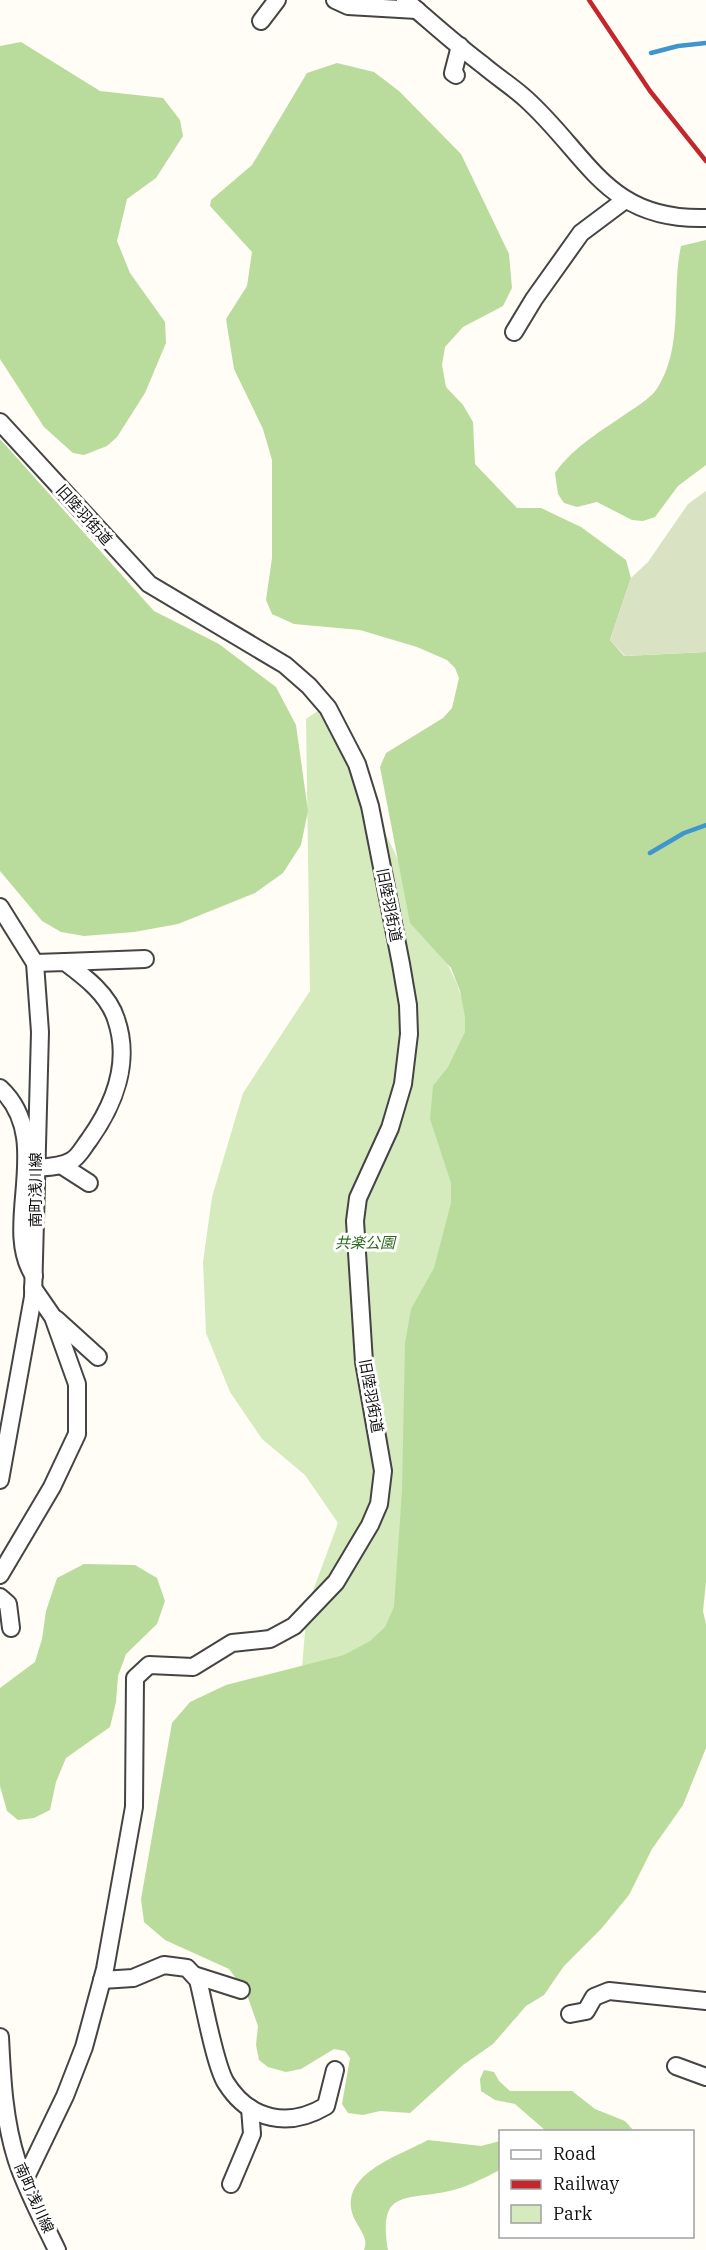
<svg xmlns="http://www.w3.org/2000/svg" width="706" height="2250" viewBox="0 0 706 2250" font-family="'IBM Plex Serif','Noto Sans JP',serif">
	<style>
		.green { fill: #d5ebbd }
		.forest { fill: #b9dc9c }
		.cemetery { fill: #d9e3c4 }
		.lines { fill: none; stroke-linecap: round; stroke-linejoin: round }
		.stream { stroke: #3f96cf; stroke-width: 4.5 }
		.minor-casing { stroke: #444; stroke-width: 20 }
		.minor { stroke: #fff; stroke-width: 16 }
		.rail { stroke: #c4262e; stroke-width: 4.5 }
		.labels { text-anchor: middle; stroke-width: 6; stroke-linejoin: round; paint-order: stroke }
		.street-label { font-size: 15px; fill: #111; stroke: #fff }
		.park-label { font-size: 15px; font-style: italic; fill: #2f6b1f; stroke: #fff }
	</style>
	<rect width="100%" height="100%" fill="#fffdf5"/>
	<polygon class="green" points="325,706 457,984 529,1200 466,1554 295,1753 307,1607 338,1523 305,1475 262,1439 230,1392 206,1333 203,1262 212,1197 243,1093 310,991 306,719"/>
	<g class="forest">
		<polygon points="21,42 100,91 163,98 180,120 183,136 156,178 127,199 117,241 130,273 165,322 166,343 145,393 117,437 107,446 84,455 73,453 44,427 0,359 0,46"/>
		<polygon points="337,63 374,72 399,91 461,154 509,254 512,288 503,306 463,327 445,347 442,365 446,387 463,405 473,422 475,464 517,508 541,508 581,527 626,560 631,578 610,640 624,656 706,652 706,1582 703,1611 706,1624 706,1748 683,1805 652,1849 629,1895 601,1929 564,1966 544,1995 526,2006 493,2044 463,2065 410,2113 380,2111 363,2115 348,2113 342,2104 350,2058 345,2051 334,2049 301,2069 286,2072 268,2067 259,2060 256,2045 258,2026 246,1992 229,1969 165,1940 144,1922 141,1899 172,1723 190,1702 226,1685 344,1655 370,1641 385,1627 394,1607 402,1490 405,1343 411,1309 434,1268 451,1203 451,1183 430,1119 433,1086 448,1067 465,1032 465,1017 460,991 451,968 410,923 380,767 386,753 443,718 452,708 459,678 455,668 447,660 417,647 360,630 294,624 272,614 266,600 272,558 272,460 263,429 234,369 226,319 247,286 252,252 210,206 211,200 252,165 307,73"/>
		<path d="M706,240V465L678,486L655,517L643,521L632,520L597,502L577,507L564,503L558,494L555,473C574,446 603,430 630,411C639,405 652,397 658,387C684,345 671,292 681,246Z"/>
		<polygon points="0,439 154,611 219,644 276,687 296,725 308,811 301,845 283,873 255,893 178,924 134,932 84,936 61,932 42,921 0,871"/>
		<polygon points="84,1564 135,1565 157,1578 165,1601 157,1624 126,1654 118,1676 116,1702 110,1727 66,1758 56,1782 50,1810 34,1818 18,1820 7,1811 0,1786 0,1688 35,1662 42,1639 46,1611 57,1578"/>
		<polygon points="484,2070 494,2072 499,2081 510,2091 572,2091 595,2109 625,2121 634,2131 546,2131 515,2104 495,2100 481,2091 480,2079"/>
		<path d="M428,2140L481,2146L500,2141V2170C482,2179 465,2188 445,2192C400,2200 379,2192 388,2250H364C369,2239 360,2230 355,2220C334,2175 399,2156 428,2140Z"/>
	</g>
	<polygon class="cemetery" points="706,491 706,652 625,656 610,640 631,578 648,562 688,504"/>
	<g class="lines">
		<g class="stream">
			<polyline points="651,53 678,46 706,43"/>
			<polyline points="650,853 684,833 706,825"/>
		</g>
		<g class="minor-casing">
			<g id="minor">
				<polyline points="335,0 348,6 417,10"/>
				<path d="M405,0C431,22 456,45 483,65C497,77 513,87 526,99C589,156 606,221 706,218"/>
				<polyline points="261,21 277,0"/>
				<polyline points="456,75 453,73 460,46"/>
				<polyline points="514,332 534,299 581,233 625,200"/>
				<polyline points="0,422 149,584 285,665 309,686 328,708 357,764 370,806 401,964 408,1005 409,1034 403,1084 390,1128 358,1198 355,1221 364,1362 383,1471 379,1504 370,1525 336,1582 294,1626 270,1639 232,1643 193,1667 149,1665 135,1678 134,1807 105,1969 84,2047 65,2096 25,2179"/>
				<polyline points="0,907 35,963 40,1032 33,1297 0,1480"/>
				<polyline points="65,962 145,959"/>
				<path d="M35,963L65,962C85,977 108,994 116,1019C131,1062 114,1105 89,1140C84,1146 79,1157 71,1161C60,1167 48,1167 36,1168"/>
				<path d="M0,1088C56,1140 0,1225 34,1276"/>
				<polyline points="61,1165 89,1183"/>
				<polyline points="56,1319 98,1357"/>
				<polyline points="0,1575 52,1487 77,1434 77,1384 53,1317 33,1288"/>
				<polyline points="0,1597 8,1604 11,1628"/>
				<polyline points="194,1975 241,1990"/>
				<path d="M102,1980L133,1978L164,1965L187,1968L198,1980C204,2003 215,2066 226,2083C250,2121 289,2128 326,2106L335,2070"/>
				<polyline points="570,2014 586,2011 594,1997 609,1991 706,2001"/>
				<path d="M0,2037C2,2079 4,2121 17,2161C27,2191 43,2221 57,2250"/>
				<polyline points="676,2066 706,2077"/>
				<polyline points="231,2184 252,2134 250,2108"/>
			</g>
		</g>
		<use href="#minor" class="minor"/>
		<polyline class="rail" points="589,0 650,91 706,161"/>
	</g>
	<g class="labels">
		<g class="street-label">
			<text transform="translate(84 515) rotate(48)" y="5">旧陸羽街道</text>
			<text transform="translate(389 905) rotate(79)" y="5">旧陸羽街道</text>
			<text transform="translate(36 1190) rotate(-90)" y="5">南町浅川線</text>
			<text transform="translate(371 1396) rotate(80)" y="5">旧陸羽街道</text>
			<text transform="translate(34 2198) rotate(66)" y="5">南町浅川線</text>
		</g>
		<g class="park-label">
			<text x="365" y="1248">共楽公園</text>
		</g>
	</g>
	<rect x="499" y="2130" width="195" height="108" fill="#ffffff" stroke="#a0a0a0" stroke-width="1.5"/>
	<rect x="511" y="2150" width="30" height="9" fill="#ffffff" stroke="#a0a0a0" stroke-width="1.5"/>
	<text x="553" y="2160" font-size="18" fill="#111111">Road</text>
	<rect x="511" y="2180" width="30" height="9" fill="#c4262e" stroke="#a0a0a0" stroke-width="1.5"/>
	<text x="553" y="2190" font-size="18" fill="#111111">Railway</text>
	<rect x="511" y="2205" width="30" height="18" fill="#d5ebbd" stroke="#a0a0a0" stroke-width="1.5"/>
	<text x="553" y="2220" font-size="18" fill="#111111">Park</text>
</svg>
